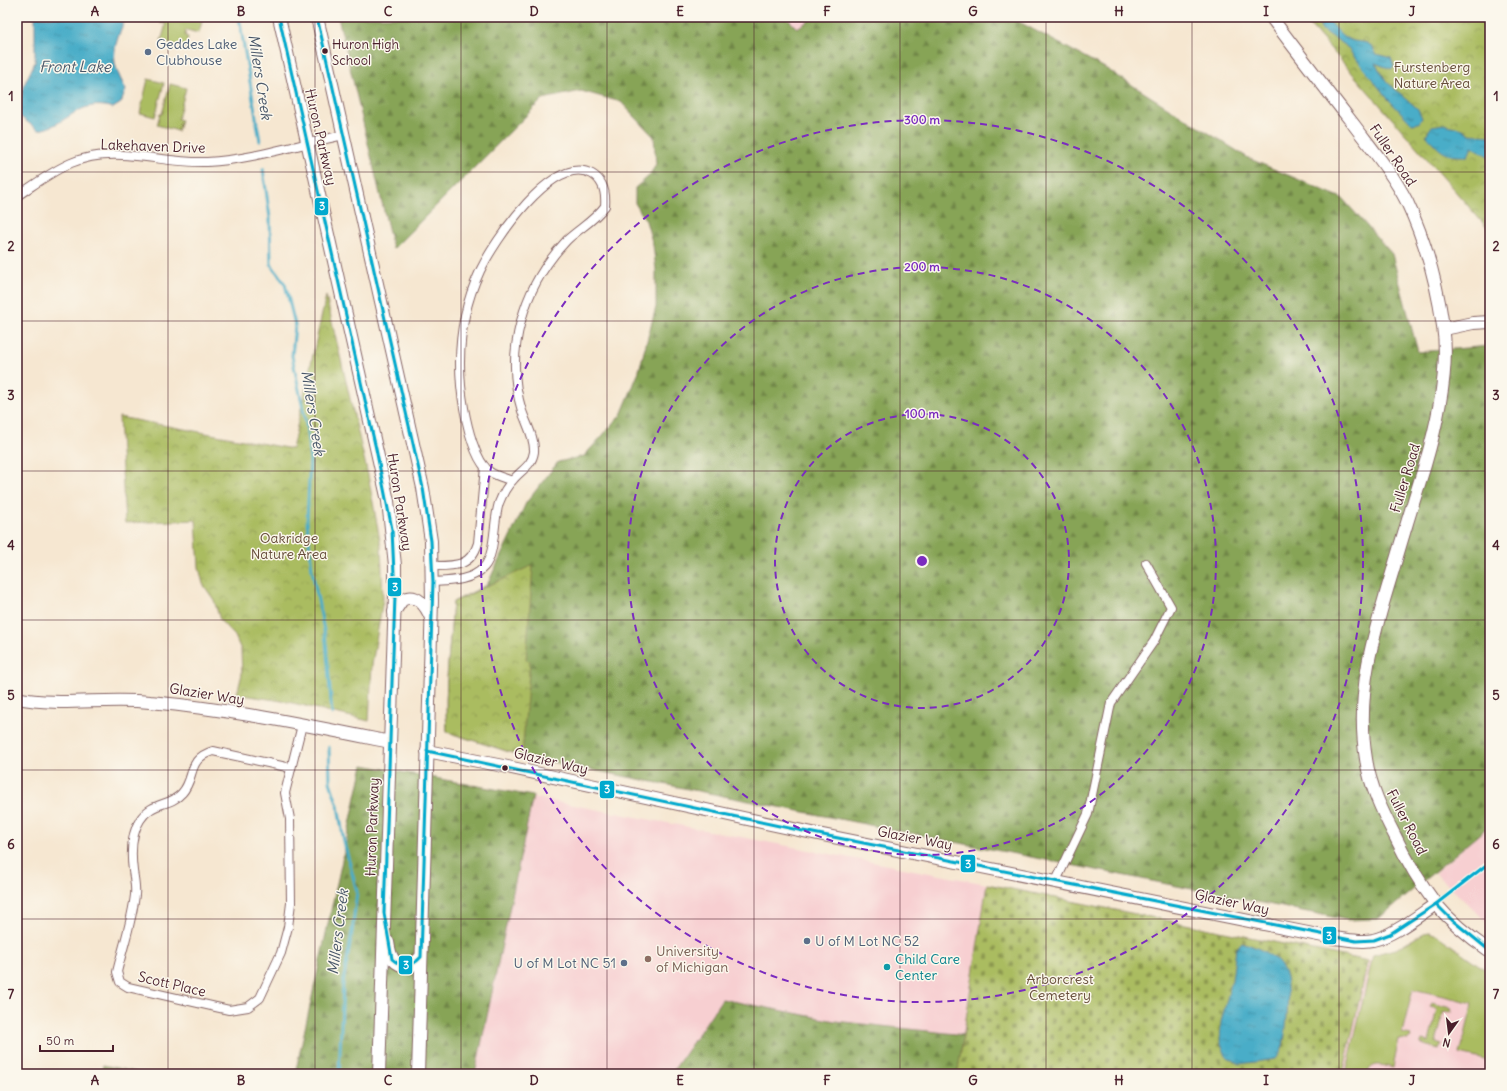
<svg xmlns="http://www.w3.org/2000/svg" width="1507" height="1091" viewBox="0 0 1507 1091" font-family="Delius,sans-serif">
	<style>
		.built { fill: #f7cfd1 }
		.grass { fill: #aabc60; stroke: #7a6e46 }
		.forest { fill: url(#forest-firs); stroke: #686240 }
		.cemetery { fill: url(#cemetery-stones); stroke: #7a6e46 }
		.park { fill: url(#park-crowns); stroke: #7a6e46 }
		.water { fill: url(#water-ripples); stroke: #4a667a }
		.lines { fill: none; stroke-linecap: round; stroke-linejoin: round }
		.stream { stroke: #49adc8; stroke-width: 3 }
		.street-casing { stroke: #866565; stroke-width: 10 }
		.secondary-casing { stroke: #866565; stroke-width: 14 }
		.street { stroke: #fff; stroke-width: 8 }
		.secondary { stroke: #fff; stroke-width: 12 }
		.bus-1-casing { stroke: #fbf7ec; stroke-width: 6 }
		.bus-1 { stroke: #00a9ce; stroke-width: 3 }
		.grid { fill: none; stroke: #4a1f2b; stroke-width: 1; stroke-opacity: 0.55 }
		.ring { fill: none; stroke: #7b2cbf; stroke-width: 2; stroke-dasharray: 7 5 }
		.bus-dot { fill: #4a1f2b; stroke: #fbf7ec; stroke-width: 1.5 }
		.service-dot { fill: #5c6f8a; stroke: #fbf7ec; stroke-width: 1.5 }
		.education-dot { fill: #8d6e63; stroke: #fbf7ec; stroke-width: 1.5 }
		.culture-dot { fill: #0f9aa8; stroke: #fbf7ec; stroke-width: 1.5 }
		.labels { text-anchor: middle; stroke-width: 3; stroke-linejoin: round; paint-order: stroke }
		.bus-label { font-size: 13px; fill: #4a1f2b; stroke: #fbf7ec; text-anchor: start }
		.service-label { font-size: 14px; fill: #4e5e75; stroke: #fbf7ec; text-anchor: start }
		.park-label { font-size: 14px; fill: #674e3b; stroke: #fbf7ec }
		.street-label { font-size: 14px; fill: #4a1f2b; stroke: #fbf7ec }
		.education-label { font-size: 14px; fill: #785e54; stroke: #fbf7ec; text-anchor: start }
		.culture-label { font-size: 14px; fill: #0d838f; stroke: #fbf7ec; text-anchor: start }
		.water-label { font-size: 15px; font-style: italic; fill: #4a586a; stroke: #fbf7ec }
		.centre { fill: #7b2cbf; stroke: #fbf7ec; stroke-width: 2 }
		.ring-label { font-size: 12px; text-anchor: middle; font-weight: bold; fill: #7b2cbf; stroke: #fbf7ec; stroke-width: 3; stroke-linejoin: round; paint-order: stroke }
		.line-badge { stroke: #fbf7ec; stroke-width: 1.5 }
		.badge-label { font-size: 11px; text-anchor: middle; font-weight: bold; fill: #fff }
		.neatline { fill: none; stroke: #4a1f2b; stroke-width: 1.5 }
		.grid-label { font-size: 13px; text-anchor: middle; font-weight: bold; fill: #4a1f2b }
	</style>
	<defs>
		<pattern id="forest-firs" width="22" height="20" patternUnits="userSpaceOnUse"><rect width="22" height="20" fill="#87a456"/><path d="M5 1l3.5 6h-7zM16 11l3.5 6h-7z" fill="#708547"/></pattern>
		<pattern id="cemetery-stones" width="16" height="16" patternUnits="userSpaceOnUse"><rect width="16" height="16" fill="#aabc60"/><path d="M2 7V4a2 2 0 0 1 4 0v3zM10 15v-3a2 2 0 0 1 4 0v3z" fill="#8c984f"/></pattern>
		<pattern id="park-crowns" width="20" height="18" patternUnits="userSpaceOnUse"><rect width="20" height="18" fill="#aabc60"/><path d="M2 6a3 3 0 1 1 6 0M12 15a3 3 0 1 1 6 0" fill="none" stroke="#8c984f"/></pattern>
		<pattern id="water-ripples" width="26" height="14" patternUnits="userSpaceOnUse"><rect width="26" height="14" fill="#49adc8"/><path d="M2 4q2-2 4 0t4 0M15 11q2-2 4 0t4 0" fill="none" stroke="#3f8ca3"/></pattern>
	</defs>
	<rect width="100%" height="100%" fill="#fbf7ec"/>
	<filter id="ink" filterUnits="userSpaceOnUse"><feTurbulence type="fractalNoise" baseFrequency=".025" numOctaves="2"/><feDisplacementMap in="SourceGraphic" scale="8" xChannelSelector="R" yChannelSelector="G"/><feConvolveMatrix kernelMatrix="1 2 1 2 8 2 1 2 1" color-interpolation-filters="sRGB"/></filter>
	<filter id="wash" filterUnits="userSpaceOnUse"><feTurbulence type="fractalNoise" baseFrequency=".012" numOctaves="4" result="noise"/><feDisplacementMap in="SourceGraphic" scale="16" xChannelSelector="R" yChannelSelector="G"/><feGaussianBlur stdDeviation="0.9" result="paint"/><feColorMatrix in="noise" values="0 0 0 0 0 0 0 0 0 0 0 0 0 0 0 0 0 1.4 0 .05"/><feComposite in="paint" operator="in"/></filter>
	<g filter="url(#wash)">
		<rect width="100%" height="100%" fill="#f6e7d1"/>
		<g class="built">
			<polygon points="786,17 858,17 797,29"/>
			<polygon points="363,765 987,884 958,1070 954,1074 295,1074"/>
			<polygon points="1490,825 1490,925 1435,873"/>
			<polygon points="1385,956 1490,985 1490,1074 1343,1074 1368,961"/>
		</g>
		<g class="grass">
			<polygon points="162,17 203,17 199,33 186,30 185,36 188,37 186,48 161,41 166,24 160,23"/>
			<polygon points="148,79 164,83 155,117 140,113"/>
			<polygon points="170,84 186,88 178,119 181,120 178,131 157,125 160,114 162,114"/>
			<path d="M1429,932L1437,935L1490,973V1061L1460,1054L1473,1003L1413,989L1402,1033L1410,1035L1411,1038L1408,1040L1399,1039L1393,1068C1382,1065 1372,1061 1367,1074H1346L1373,955L1396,949L1424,933Z"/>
			<polygon points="1432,1003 1451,1008 1452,1011 1450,1012 1444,1011 1436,1043 1442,1045 1439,1049 1421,1044 1421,1042 1422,1040 1429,1042 1437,1009 1430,1007"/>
		</g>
		<g class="forest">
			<path d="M338,17H786L797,28L815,17H880L886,19L898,17H1010L1105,68L1250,159L1342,198L1392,254L1418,352L1490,346V825L1378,919L1348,920L522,756L447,732C444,689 450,646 453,602L487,585L526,503L558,462L584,456L621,415L638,374L656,307V270L653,245L646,221L635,203V188L648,177L656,165L654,137L621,102L581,91L543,99L393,249Z"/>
			<polygon points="363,765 533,796 475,1074 295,1074"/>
			<polygon points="722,999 835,1021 965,1035 958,1070 954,1074 671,1074"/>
			<polygon points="103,1065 144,1074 101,1074"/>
		</g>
		<polygon class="cemetery" points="987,884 1368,961 1343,1074 954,1074 958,1070"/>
		<g class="park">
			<polygon points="1303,17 1490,17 1490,231"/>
			<polygon points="326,296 368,475 381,546 383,599 372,665 369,721 288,702 237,694 242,674 241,650 235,636 220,620 214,600 203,584 199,567 196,520 125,523 119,417 292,449"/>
			<path d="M533,565L526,660L530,661L522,756L447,732C444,689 450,646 453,602Z"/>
		</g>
		<g class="water">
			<path d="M35,17H126C120,32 111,50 116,67C118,75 123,83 126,90L121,103L113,108C78,97 68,126 38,130L18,115L24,85L35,62Z"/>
			<path d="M1324,17C1333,23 1338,34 1348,39C1361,45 1369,37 1376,54L1391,58L1394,66L1391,69L1375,63L1387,82L1418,109L1422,118L1419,123L1412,124L1388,99L1345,45L1321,29L1318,18Z"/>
			<path d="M1444,124L1463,129L1469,134L1490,136V157L1472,147L1468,156C1444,157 1441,152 1426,135L1432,126Z"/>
			<path d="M1242,942C1258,948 1274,954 1283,969C1291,982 1287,1034 1282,1049C1281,1053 1278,1056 1276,1059L1240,1064L1226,1056L1220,1041L1221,1022L1232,980L1236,949Z"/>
		</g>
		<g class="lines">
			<g class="stream">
				<polyline points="239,17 260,141"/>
				<polyline points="263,169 270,218 271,264 285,284 295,325 292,356 306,423 310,460 307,521 312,570 326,641 332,714"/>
				<polyline points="329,747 330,782 338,806 344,842 357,892 352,932 343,983 339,1074"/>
			</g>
		</g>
	</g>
	<g filter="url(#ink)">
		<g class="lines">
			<g class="street-casing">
				<g id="street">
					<path d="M17,196C34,185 52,171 71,163C115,144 161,164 207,162C249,160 301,144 344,135"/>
					<path d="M433,566C454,566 471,567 478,543L485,467"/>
					<path d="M433,582C450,581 472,581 484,567C496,554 493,521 499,503C502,495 507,486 513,480C521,470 532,466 534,452C535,438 526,423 522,411C513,382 513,350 521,321C529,291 546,262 567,240C580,228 595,220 605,206C606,194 604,181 592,174C553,152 494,242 480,271C460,314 456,362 464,408C467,425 475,461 490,472C496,476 505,478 512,481"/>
					<path d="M291,768L213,751C186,759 196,778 182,793C170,807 152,801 140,820C131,834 131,855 133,871C134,878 136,887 135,895C132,921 123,947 117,972L120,982L128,987L229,1010L248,1007L260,998L281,953L288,927L291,903L290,819L285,793L302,725"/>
					<polyline points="1056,881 1088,814 1111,703 1154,641 1171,607 1146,563"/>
				</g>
			</g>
			<g class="secondary-casing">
				<g id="secondary">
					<polyline points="279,17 388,501 395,565 395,596 379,1074"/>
					<polyline points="317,17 423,488 431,541 432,601 418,1074"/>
					<path d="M1271,17C1298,53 1326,89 1354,125C1372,149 1393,174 1407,202C1425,240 1437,284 1443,326C1450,370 1437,424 1425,465C1414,500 1403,535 1393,570C1374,632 1355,693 1366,759C1370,786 1382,811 1395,836C1406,859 1420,883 1435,903C1450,921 1471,938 1490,951"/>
					<polyline points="1444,329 1473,323 1490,322"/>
					<path d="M394,612L402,600C417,592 426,606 431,618"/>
					<path d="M17,698C60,707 106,697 150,702C230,709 311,726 390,742"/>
					<path d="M427,751L503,766L803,831L1333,938C1346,939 1360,943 1373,940C1393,936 1419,915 1436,904"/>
					<path d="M388,942C390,957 394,968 412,965L421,957"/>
				</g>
			</g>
			<use href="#street" class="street"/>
			<use href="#secondary" class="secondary"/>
			<g class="bus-1-casing">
				<g id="bus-1">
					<path d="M279,17L376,449L392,529L395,596L384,913L392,959C402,968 412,967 421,957L433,582L431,541L423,488L317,17"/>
					<polyline points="427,751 803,831 1356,941 1374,940 1390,934 1436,904 1485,866 1490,865"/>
					<polyline points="1436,904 1452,920 1490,951"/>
				</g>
			</g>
			<use href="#bus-1" class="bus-1"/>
		</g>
	</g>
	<path class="grid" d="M168,17V1074M315,17V1074M461,17V1074M607,17V1074M754,17V1074M900,17V1074M1046,17V1074M1192,17V1074M1339,17V1074M17,172H1490M17,321H1490M17,471H1490M17,620H1490M17,770H1490M17,919H1490"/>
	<g class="ring">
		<circle cx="922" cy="561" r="147"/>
		<circle cx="922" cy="561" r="294"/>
		<circle cx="922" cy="561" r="441"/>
	</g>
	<g class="bus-dot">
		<circle cx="325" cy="51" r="3.5"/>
		<circle cx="505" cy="768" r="3.5"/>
	</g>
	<g class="service-dot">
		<circle cx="148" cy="52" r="4"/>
		<circle cx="807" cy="941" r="4"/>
		<circle cx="624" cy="963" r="4"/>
	</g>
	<circle class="education-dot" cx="648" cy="959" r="4"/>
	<circle class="culture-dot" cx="887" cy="967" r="4"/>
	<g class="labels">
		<g class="bus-label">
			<text x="332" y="49">Huron High<tspan x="332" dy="16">School</tspan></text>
		</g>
		<g class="service-label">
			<text x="156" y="49">Geddes Lake<tspan x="156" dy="16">Clubhouse</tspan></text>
			<text x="815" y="946">U of M Lot NC 52</text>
			<text x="616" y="968" text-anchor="end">U of M Lot NC 51</text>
		</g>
		<g class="park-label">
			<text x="1432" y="72">Furstenberg<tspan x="1432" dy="16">Nature Area</tspan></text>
			<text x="289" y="543">Oakridge<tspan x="289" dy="16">Nature Area</tspan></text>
			<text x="1060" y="984">Arborcrest<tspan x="1060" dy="16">Cemetery</tspan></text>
		</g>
		<g class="street-label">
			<text transform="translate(321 137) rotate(77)" y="5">Huron Parkway</text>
			<text transform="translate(153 146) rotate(2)" y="5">Lakehaven Drive</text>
			<text transform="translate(1393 155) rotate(56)" y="5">Fuller Road</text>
			<text transform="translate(1405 478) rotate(-73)" y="5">Fuller Road</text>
			<text transform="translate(400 502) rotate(81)" y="5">Huron Parkway</text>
			<text transform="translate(207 694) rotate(9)" y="5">Glazier Way</text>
			<text transform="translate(551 761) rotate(13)" y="5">Glazier Way</text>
			<text transform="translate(1407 822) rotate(63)" y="5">Fuller Road</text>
			<text transform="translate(372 827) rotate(-88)" y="5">Huron Parkway</text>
			<text transform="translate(915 838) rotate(11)" y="5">Glazier Way</text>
			<text transform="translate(1232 902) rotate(12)" y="5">Glazier Way</text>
			<text transform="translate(172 984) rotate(13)" y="5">Scott Place</text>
		</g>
		<g class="education-label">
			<text x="656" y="956">University<tspan x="656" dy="16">of Michigan</tspan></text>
		</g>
		<g class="culture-label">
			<text x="895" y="964">Child Care<tspan x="895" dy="16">Center</tspan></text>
		</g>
		<g class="water-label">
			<text x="75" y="72">Front Lake</text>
			<text transform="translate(260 77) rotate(81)" y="5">Millers Creek</text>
			<text transform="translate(313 413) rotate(81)" y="5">Millers Creek</text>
			<text transform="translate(338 932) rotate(-83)" y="5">Millers Creek</text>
		</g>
	</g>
	<circle cx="922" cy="561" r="6" class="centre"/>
	<g class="ring-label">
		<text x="922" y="124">300 m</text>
		<text x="922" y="271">200 m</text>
		<text x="922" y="418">100 m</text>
	</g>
	<g class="line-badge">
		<rect x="314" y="197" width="15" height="19" rx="4" fill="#00a9ce"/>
		<rect x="387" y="577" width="15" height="20" rx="4" fill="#00a9ce"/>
		<rect x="599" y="780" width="16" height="19" rx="4" fill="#00a9ce"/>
		<rect x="960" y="854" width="16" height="19" rx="4" fill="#00a9ce"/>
		<rect x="1322" y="926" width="15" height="19" rx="4" fill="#00a9ce"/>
		<rect x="398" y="955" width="15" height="20" rx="4" fill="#00a9ce"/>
	</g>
	<g class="badge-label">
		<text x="322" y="210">3</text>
		<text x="395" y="591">3</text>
		<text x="607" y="793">3</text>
		<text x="968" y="868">3</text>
		<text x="1329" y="940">3</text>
		<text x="406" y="969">3</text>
	</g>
	<rect width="1507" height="1091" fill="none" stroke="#fbf7ec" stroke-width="44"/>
	<g transform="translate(1449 1033) rotate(194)" stroke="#fbf7ec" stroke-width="3" paint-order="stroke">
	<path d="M0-3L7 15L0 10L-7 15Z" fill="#4a1f2b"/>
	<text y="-6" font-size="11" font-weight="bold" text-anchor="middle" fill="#4a1f2b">N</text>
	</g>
	<path d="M40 1045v6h73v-6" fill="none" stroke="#4a1f2b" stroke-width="2"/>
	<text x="46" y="1045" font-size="12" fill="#4a1f2b" stroke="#fbf7ec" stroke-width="3" paint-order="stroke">50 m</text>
	<rect x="22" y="22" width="1463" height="1047" class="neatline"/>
	<g class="grid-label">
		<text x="95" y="16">A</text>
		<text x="241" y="16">B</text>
		<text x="388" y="16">C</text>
		<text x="534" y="16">D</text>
		<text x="680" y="16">E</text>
		<text x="827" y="16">F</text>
		<text x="973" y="16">G</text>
		<text x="1119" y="16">H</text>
		<text x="1266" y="16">I</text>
		<text x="1412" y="16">J</text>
		<text x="11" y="101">1</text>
		<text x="1496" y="101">1</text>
		<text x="11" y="251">2</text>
		<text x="1496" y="251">2</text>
		<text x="11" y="400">3</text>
		<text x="1496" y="400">3</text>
		<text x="11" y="550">4</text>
		<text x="1496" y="550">4</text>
		<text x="11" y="700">5</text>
		<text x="1496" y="700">5</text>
		<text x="11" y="849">6</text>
		<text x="1496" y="849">6</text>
		<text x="11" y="999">7</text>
		<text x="1496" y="999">7</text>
		<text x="95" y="1085">A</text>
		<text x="241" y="1085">B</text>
		<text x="388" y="1085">C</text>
		<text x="534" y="1085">D</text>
		<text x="680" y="1085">E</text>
		<text x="827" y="1085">F</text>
		<text x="973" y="1085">G</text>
		<text x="1119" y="1085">H</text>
		<text x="1266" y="1085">I</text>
		<text x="1412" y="1085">J</text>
	</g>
</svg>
